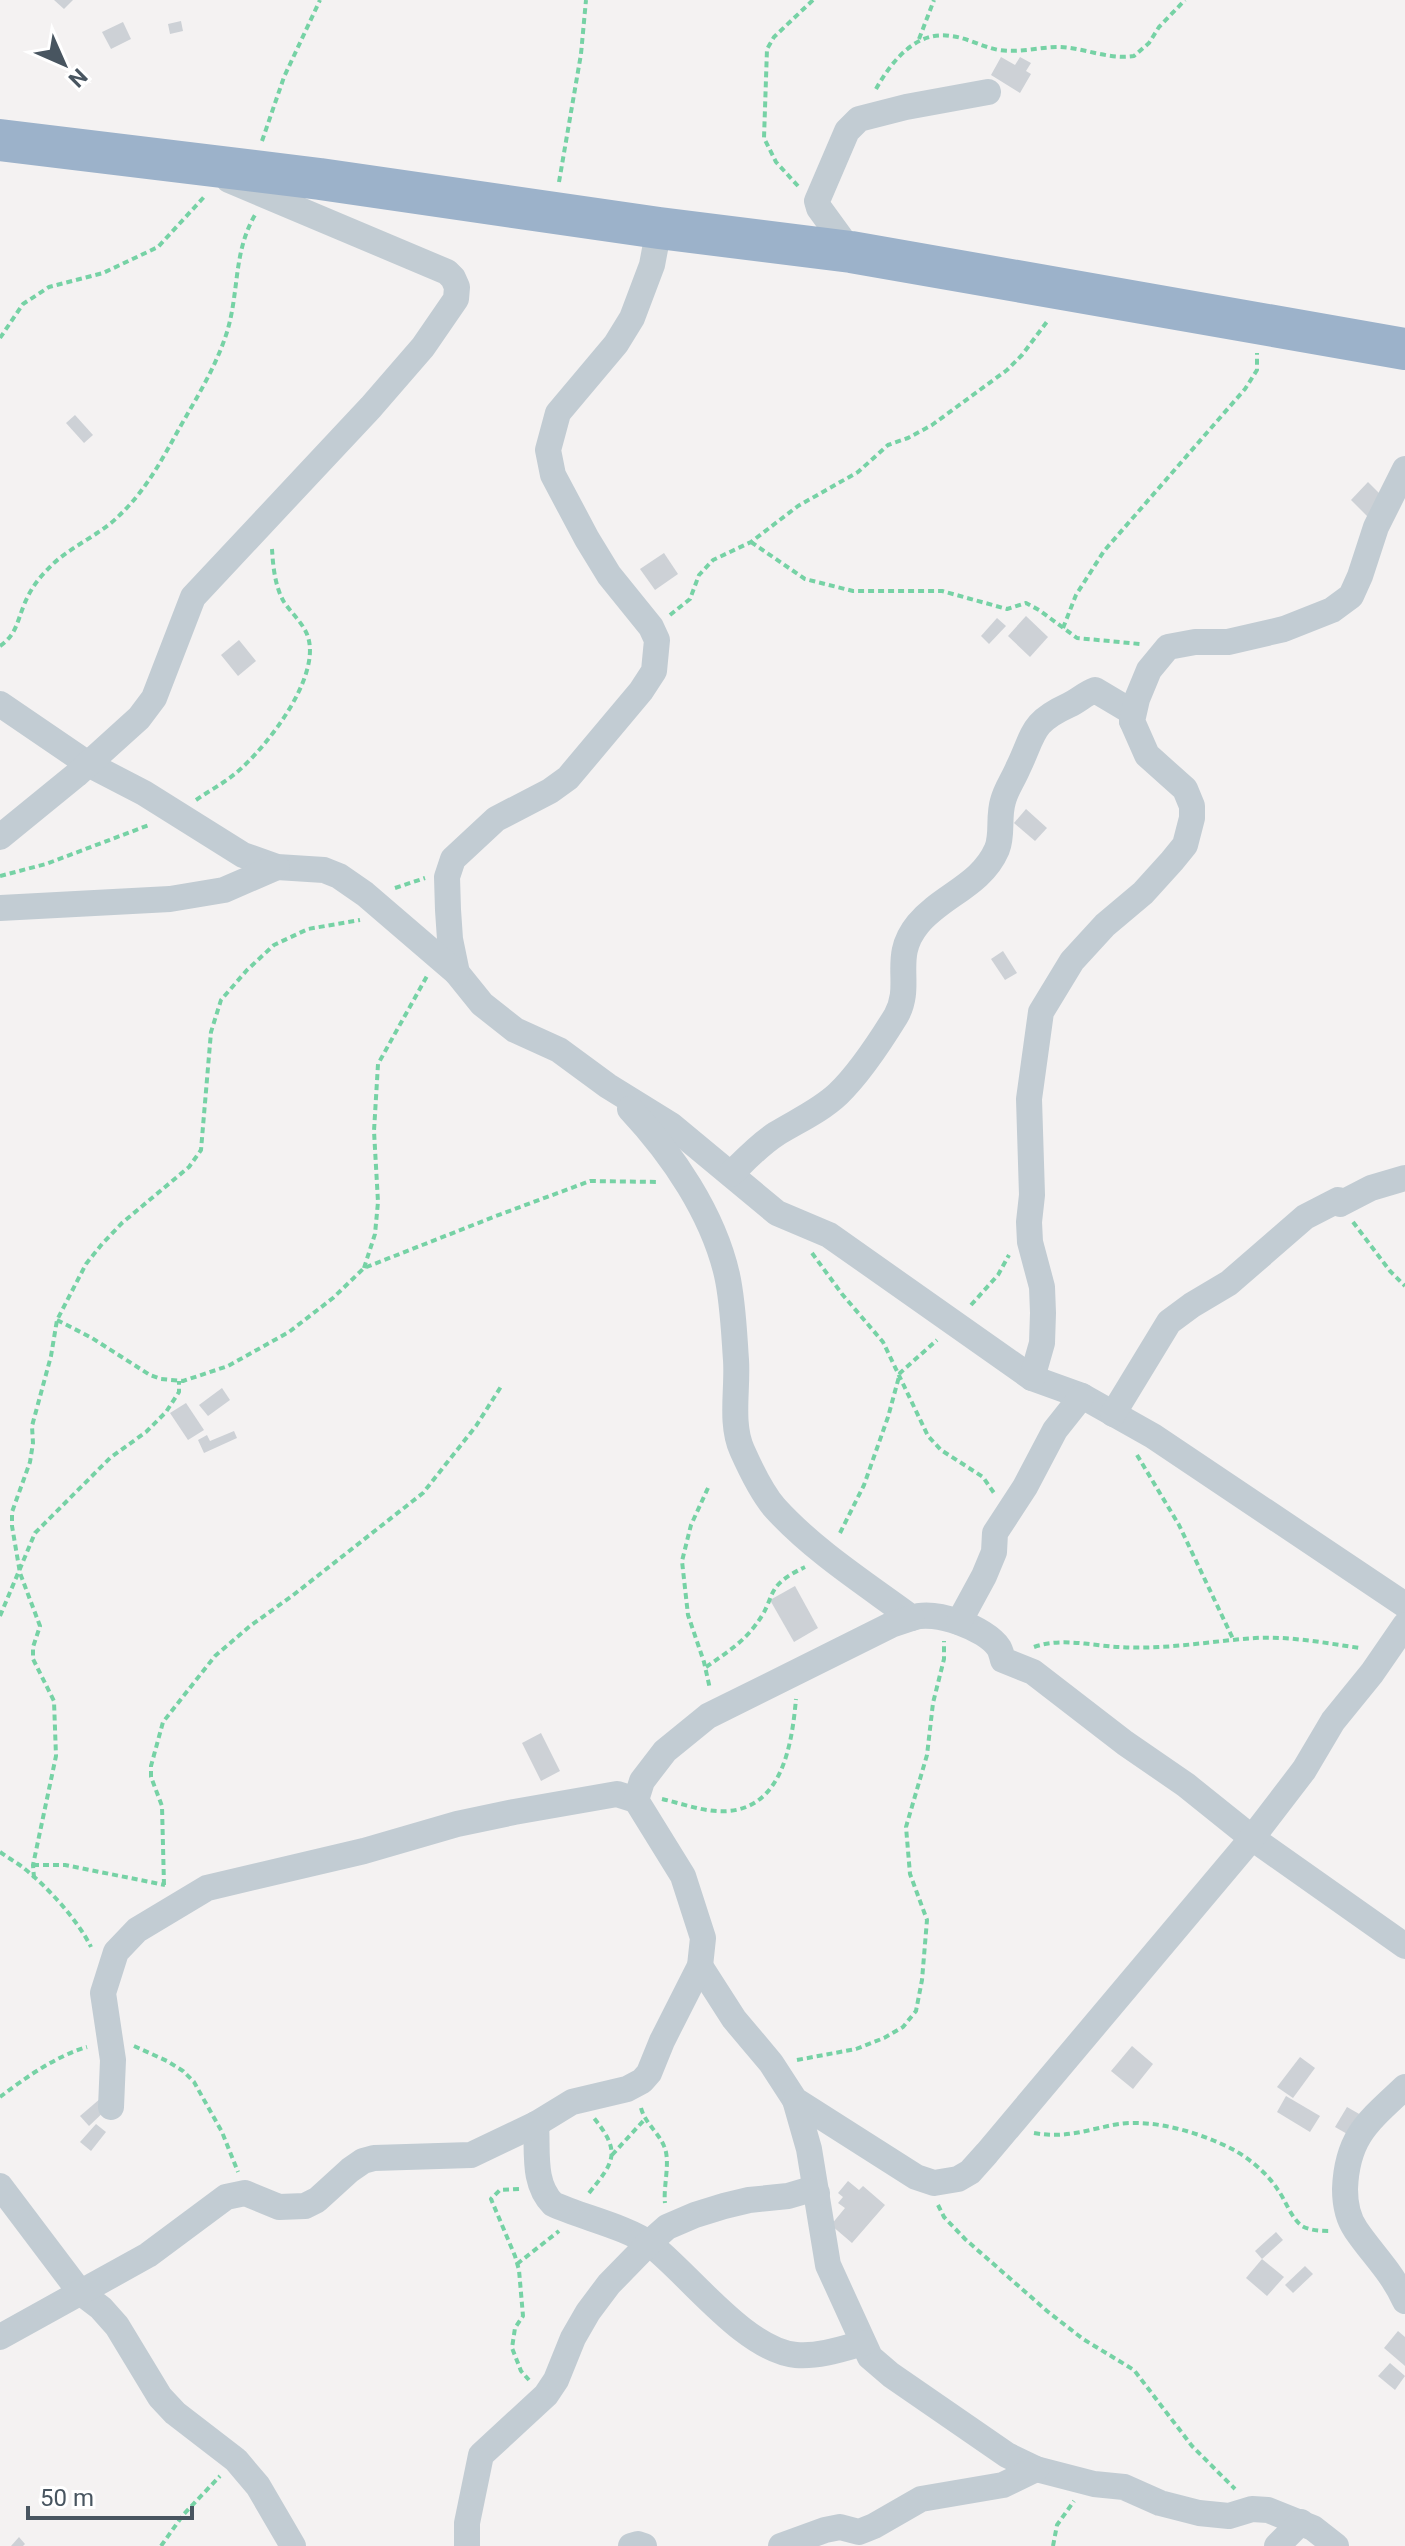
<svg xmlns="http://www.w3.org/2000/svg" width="1405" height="2546" viewBox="0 0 1405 2546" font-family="Roboto,sans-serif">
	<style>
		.building { fill: #cdd1d6 }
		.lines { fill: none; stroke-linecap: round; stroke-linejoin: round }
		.path { stroke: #76d2a5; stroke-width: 4; stroke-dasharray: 6 4; stroke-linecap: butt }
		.minor { stroke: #c2ccd3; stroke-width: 26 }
		.trunk { stroke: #9cb2ca; stroke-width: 42 }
	</style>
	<rect width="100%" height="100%" fill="#f4f2f2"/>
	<g class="building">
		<polygon points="54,0 73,0 64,9"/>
		<polygon points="181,21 183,31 170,34 168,24"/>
		<polygon points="123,22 131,39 111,49 102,32"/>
		<polygon points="1001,57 1015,65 1020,57 1031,63 1026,71 1031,74 1020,93 991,75"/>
		<polygon points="75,415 93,435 84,443 66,423"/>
		<polygon points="1368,482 1386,500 1368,517 1351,500"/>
		<polygon points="664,553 678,574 655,590 640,569"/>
		<polygon points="1026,616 1048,637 1030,657 1008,636"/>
		<polygon points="997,618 1006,626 989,644 981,636"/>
		<polygon points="239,640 256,661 238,676 221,655"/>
		<polygon points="1026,809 1047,828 1035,841 1014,823"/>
		<polygon points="1003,951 1017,973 1005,980 991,959"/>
		<polygon points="222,1388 230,1400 208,1416 199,1405"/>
		<polygon points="186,1403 204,1430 188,1440 170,1413"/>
		<polygon points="234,1431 237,1438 204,1453 198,1440 207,1435 210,1441"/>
		<polygon points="795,1586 818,1628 794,1642 770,1600"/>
		<polygon points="541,1733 560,1771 541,1781 522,1743"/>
		<polygon points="1132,2046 1153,2064 1133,2089 1111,2071"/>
		<polygon points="1300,2057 1315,2068 1293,2098 1277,2087"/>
		<polygon points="1286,2096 1320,2116 1310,2132 1277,2112"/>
		<polygon points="101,2098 109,2107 89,2126 80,2116"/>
		<polygon points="1347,2107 1361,2115 1349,2135 1335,2127"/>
		<polygon points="96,2124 106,2132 91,2151 80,2142"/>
		<polygon points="848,2181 859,2190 863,2186 885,2205 852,2243 831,2225 845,2208 838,2203 843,2197 838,2193"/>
		<polygon points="1276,2232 1283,2240 1262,2259 1255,2251"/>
		<polygon points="1262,2259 1284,2277 1267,2296 1246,2278"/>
		<polygon points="1305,2266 1313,2274 1293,2293 1285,2285"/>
		<polygon points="1398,2331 1405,2337 1405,2366 1384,2348"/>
		<polygon points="1390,2363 1405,2376 1395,2390 1378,2376"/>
		<polygon points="19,2537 25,2544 23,2546 11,2546"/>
	</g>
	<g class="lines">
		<g class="path">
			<polyline points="919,39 934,0"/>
			<path d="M876,89C891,62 916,30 951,36C968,38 982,47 999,50C1020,53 1039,47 1060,47C1085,48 1109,60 1134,56L1149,43L1159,27L1185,0"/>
			<polyline points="262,141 284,77 320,0"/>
			<polyline points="559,182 581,54 586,0"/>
			<polyline points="798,186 776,162 764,138 767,49 774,37 813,0"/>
			<polyline points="0,338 23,304 49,287 103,273 158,247 204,197"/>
			<polyline points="751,542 805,579 853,591 942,591 1007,609 1026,603 1039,610 1077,638 1140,644"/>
			<polyline points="670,615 690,599 699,575 713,560 751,542 798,506 858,472 888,445 908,438 932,425 1007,370 1022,355 1049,319"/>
			<polyline points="1063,628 1076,595 1104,551 1245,389 1257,370 1257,353"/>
			<path d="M0,646C16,635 17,622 24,605C29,592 37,580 47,570C65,550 90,540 111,523C146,493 162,459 184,420C199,394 215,367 225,338C240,296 232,254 255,215"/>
			<path d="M196,800C209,791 224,783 236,773C266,748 321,678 308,637C304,624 292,614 284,602C275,587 273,566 272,549"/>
			<polyline points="0,876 46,864 149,825"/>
			<polyline points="395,888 425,878"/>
			<polyline points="1353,1222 1390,1271 1405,1286"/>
			<polyline points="812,1253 842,1294 883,1342 928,1436 941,1450 983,1477 994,1493"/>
			<polyline points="364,1268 375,1234 378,1202 374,1131 378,1064 427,976"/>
			<polyline points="971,1305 998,1275 1009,1255"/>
			<polyline points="57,1320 92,1338 150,1375 161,1379 183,1381 228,1366 289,1332 333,1298 364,1268 496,1216 590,1181 659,1182"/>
			<polyline points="1137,1455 1179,1525 1234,1641"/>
			<polyline points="708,1488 691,1525 682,1561 688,1615 704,1662 710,1689"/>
			<polyline points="840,1533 864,1485 888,1417 900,1373 937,1340"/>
			<polyline points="0,1616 35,1533 110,1458 146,1432 166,1412 179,1392 179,1381"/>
			<path d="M1034,1647C1062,1637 1092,1646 1120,1647C1165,1650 1211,1641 1255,1638C1290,1636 1325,1643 1360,1648"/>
			<path d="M706,1667C723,1655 741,1644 754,1627C779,1596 761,1588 805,1567"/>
			<path d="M662,1799C684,1804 706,1813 729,1811C783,1806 792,1743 796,1699"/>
			<path d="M0,1852C7,1857 14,1861 21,1866C45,1884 78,1920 91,1947"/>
			<polyline points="33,1865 65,1865 165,1885"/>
			<polyline points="34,1878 33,1865 56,1756 54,1701 33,1659 33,1647 40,1626 20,1573 12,1526 12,1512 30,1462 33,1443 32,1426 51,1356 57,1320 86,1264 102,1244 122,1223 189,1167 201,1150 211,1032 221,1000 247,970 274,945 308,929 360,920"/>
			<polyline points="164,1885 162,1806 151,1777 151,1766 163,1722 215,1656 250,1626 292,1596 423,1493 476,1426 502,1385"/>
			<polyline points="134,2046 167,2061 183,2071 194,2082 222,2132 238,2172"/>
			<polyline points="797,2060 856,2049 884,2038 903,2027 916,2011 922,1980 927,1920 910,1874 906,1827 927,1755 933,1703 944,1659 944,1641"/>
			<path d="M0,2097C25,2078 56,2056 87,2047"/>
			<path d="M641,2108C645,2123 658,2132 664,2146C671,2161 663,2186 665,2203"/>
			<path d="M1034,2133C1068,2139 1088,2129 1119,2124C1155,2119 1201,2133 1232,2149C1249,2158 1268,2174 1278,2190C1286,2201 1291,2218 1302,2226C1311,2231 1322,2231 1332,2231"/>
			<polyline points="612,2155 645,2119"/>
			<polyline points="519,2189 500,2190 491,2199 515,2256 519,2270 523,2316 515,2328 512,2348 521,2371 529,2380"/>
			<path d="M589,2193C615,2161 621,2152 594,2118"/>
			<polyline points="938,2205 944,2217 965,2239 1047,2311 1083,2339 1134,2370 1192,2446 1235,2489"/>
			<polyline points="517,2264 559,2231"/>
			<polyline points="161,2546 183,2515 220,2476"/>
			<polyline points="1053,2546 1057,2525 1074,2501"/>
		</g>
		<g class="minor">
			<polyline points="659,228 652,265 632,318 616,344 558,413 548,450 553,475 587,539 609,575 651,627 657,640 654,671 641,691 568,778 550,791 496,819 453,859 447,877 448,910 450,939 457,973 482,1004 515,1030 559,1050 608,1086 671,1125 777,1213 829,1235 1032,1378 1082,1396 1153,1436 1405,1605"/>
			<polyline points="851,252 819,208 817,201 847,131 859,119 906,107 988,92"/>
			<polyline points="0,704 88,764 144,793 243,855 277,867 324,870 339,876 365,894 457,973"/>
			<polyline points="0,837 76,775 139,718 154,698 193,597 371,407 423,347 456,299 457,287 453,278 447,272 229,180"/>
			<polyline points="0,908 170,899 224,890 277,867"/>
			<path d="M630,1109C673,1155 713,1214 727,1275C733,1302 734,1332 736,1360C738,1389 730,1423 742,1450C750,1468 762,1493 775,1508C814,1551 866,1584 912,1618C934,1609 986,1628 999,1648C1001,1652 1002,1656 1003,1660L1033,1672L1125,1743L1186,1785L1252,1838L1405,1946"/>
			<path d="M731,1174C745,1160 759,1145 776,1134C797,1121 820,1111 838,1094C860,1073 880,1042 896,1016C914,984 890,958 918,924C942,895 981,886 997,849C1003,834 998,817 1003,801C1006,789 1013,780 1018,768C1035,733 1030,723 1069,705C1078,701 1086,693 1095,690L1132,712V721"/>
			<polyline points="1032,1378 1042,1343 1043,1313 1042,1287 1030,1242 1029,1222 1032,1195 1029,1099 1041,1012 1072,961 1105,925 1143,893 1172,861 1185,845 1192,818 1192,806 1185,789 1147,755 1132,721 1137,699 1149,670 1168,647 1195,642 1228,642 1284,629 1332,610 1351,596 1360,576 1376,527 1405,469"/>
			<polyline points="1113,1414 1169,1322 1192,1305 1229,1283 1305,1217 1338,1200 1340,1204 1371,1188 1405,1178"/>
			<polyline points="959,1622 984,1576 994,1552 995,1533 1025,1487 1055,1430 1082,1396"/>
			<polyline points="700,1966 734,2019 771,2063 795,2100 916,2177 934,2183 958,2179 970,2172 987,2153 1252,1838 1304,1770 1333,1721 1372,1673 1405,1625"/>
			<path d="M1405,2087C1369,2121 1347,2136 1345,2189C1345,2204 1347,2217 1356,2230C1373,2255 1392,2272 1405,2301"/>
			<polyline points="795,2100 809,2149 828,2265 870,2357 891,2375 1007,2455 1036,2469 1094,2484 1124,2487 1160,2503 1199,2513 1229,2516 1252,2509 1268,2510 1313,2528 1336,2546"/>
			<polyline points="111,2107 113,2060 103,1993 116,1952 137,1930 207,1888 364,1851 457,1824 514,1812 617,1794 636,1800"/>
			<path d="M536,2124C538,2151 532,2183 553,2204C581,2217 627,2227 650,2244C690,2275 745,2350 796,2355C818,2357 842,2349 863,2343"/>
			<polyline points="0,2186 80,2292 101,2308 117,2326 160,2397 175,2413 236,2460 258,2486 293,2546"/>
			<polyline points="0,2337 148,2255 226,2197 245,2193 279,2207 305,2206 317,2200 350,2170 363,2161 374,2158 471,2155 536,2124 572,2102 627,2089 642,2081 649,2073 662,2041 700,1966 703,1938 683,1876 636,1800 642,1781 665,1751 708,1716 891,1625 912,1618"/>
			<polyline points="467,2546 467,2523 481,2455 546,2395 556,2380 573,2338 588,2312 609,2284 649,2243 667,2227 695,2215 724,2206 749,2200 788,2196 805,2191 817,2193"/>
			<polyline points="631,2546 638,2544 644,2546"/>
			<polyline points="781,2546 825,2530 840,2527 859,2532 874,2526 921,2499 1003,2485 1036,2469"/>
			<polyline points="1277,2546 1301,2522"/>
		</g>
		<polyline class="trunk" points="0,140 320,179 659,228 851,252 1405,349"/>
	</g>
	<g transform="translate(64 64) rotate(135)" stroke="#ffffff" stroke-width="6" paint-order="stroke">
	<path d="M0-6L14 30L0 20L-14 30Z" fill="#485560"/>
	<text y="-12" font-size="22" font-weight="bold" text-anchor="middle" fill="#485560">N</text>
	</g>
	<path d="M28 2506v12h164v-12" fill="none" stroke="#485560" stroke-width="4"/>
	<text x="40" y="2506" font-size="24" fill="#485560" stroke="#ffffff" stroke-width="6" paint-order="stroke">50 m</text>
</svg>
